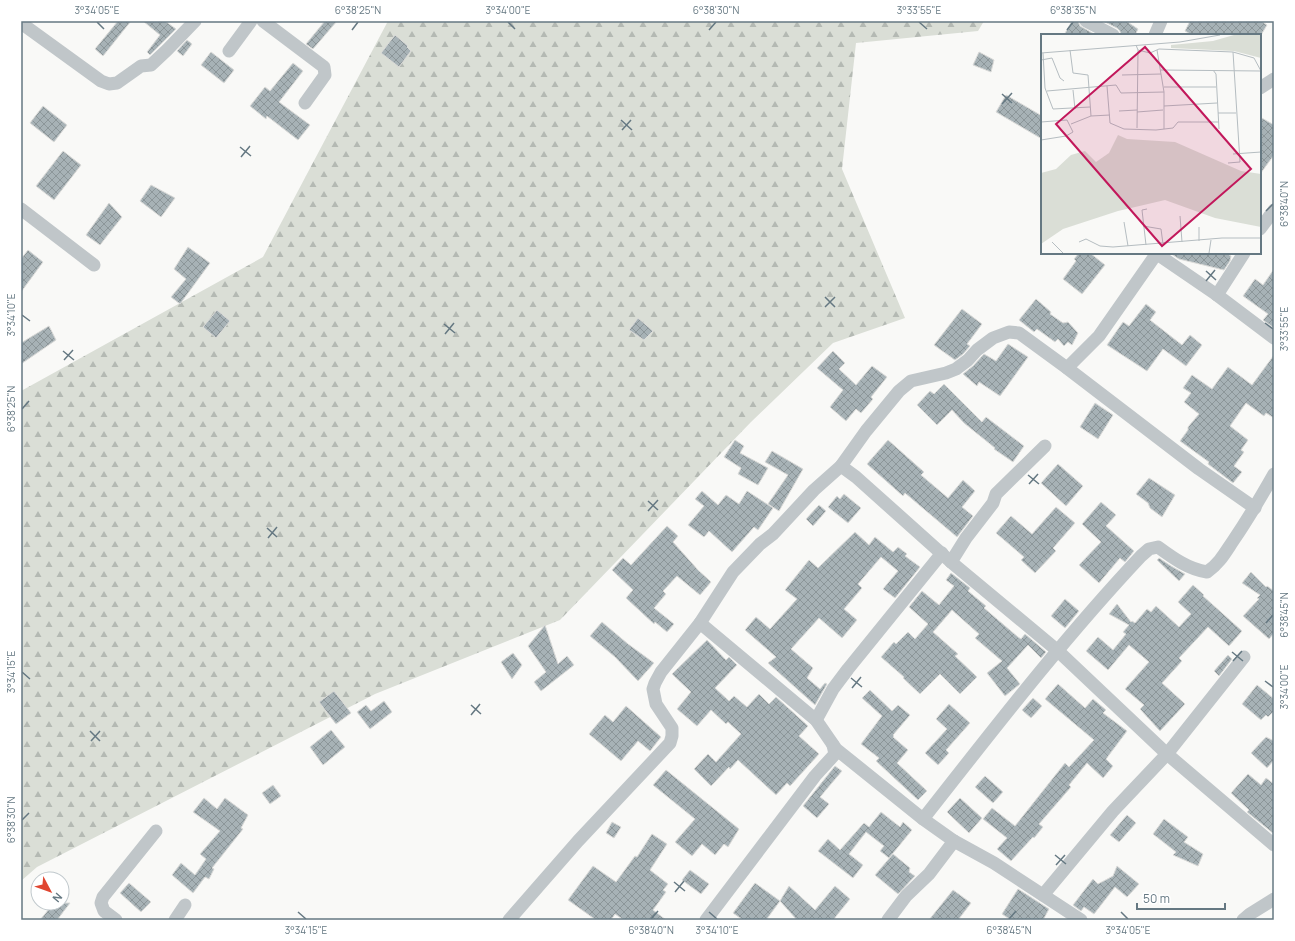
<svg xmlns="http://www.w3.org/2000/svg" width="1295" height="941" viewBox="0 0 1295 941" font-family="Manrope,sans-serif">
	<style>
		.forest { fill: url(#forest-firs) }
		.building { fill: url(#building-cross-hatch); stroke: #dbdbd9 }
		.lines { fill: none; stroke-linecap: round; stroke-linejoin: round }
		.minor { stroke: #c0c6c9; stroke-width: 13 }
		.ticks { fill: none; stroke: #657882; stroke-width: 1.5 }
		.inset-road { fill: none; stroke: #b5bdc1; stroke-width: 1 }
		.view { fill: #c2185b; fill-opacity: 0.15; stroke: #c2185b; stroke-width: 2 }
		.inset-edge { fill: none; stroke: #657882; stroke-width: 2 }
		.neatline { fill: none; stroke: #657882; stroke-width: 1.5 }
		.ticks-label { font-size: 10px; text-anchor: middle; fill: #657882 }
	</style>
	<defs>
		<pattern id="forest-firs" width="22" height="20" patternUnits="userSpaceOnUse"><rect width="22" height="20" fill="#daded6"/><path d="M5 1l3.5 6h-7zM16 11l3.5 6h-7z" fill="#b4b9b3"/></pattern>
		<pattern id="building-cross-hatch" width="8" height="8" patternUnits="userSpaceOnUse"><rect width="8" height="8" fill="#a7b2b6"/><path d="M0 0l8 8M0 8l8-8" fill="none" stroke="#8c9699"/></pattern>
	</defs>
	<rect width="100%" height="100%" fill="#f9f9f7"/>
	<polygon class="forest" points="388,21 984,21 978,31 856,43 842,169 905,318 833,343 751,422 560,620 375,694 37,867 21,881 21,391 263,257"/>
	<g class="building">
		<polygon points="118,21 131,21 103,56 95,49"/>
		<polygon points="143,21 165,21 176,29 150,55 147,52 160,35"/>
		<polygon points="325,21 337,21 313,49 306,44"/>
		<polygon points="1072,21 1078,21 1080,26 1094,34 1093,35 1064,35"/>
		<polygon points="1103,21 1126,21 1138,29 1135,35 1121,35 1120,31 1117,28"/>
		<polygon points="1190,21 1261,21 1267,25 1261,35 1192,35 1185,31"/>
		<polygon points="395,35 408,46 407,47 411,51 399,67 381,53"/>
		<polygon points="187,40 192,44 183,56 177,51"/>
		<polygon points="211,52 234,70 224,83 201,65"/>
		<polygon points="979,52 994,60 991,72 973,65"/>
		<polygon points="293,63 303,71 279,102 310,125 298,140 267,116 266,119 250,106 265,87 270,91"/>
		<polygon points="1006,95 1042,116 1042,139 996,112"/>
		<polygon points="43,106 67,125 54,142 30,123"/>
		<polygon points="1260,117 1274,125 1274,155 1260,174"/>
		<polygon points="63,151 81,165 54,200 36,186"/>
		<polygon points="151,185 175,198 161,217 140,201"/>
		<polygon points="109,203 122,217 100,245 86,235"/>
		<polygon points="188,247 210,263 180,304 171,297 186,279 174,269"/>
		<polygon points="28,250 43,262 21,292 21,259"/>
		<polygon points="1079,253 1090,253 1105,265 1082,294 1063,279 1076,261 1074,259"/>
		<polygon points="1170,253 1226,253 1231,256 1230,261 1224,270 1179,259"/>
		<polygon points="1274,269 1274,328 1263,320 1268,314 1243,296 1255,279 1263,285"/>
		<polygon points="1036,299 1051,312 1050,314 1063,323 1068,322 1078,333 1072,345 1068,342 1064,346 1058,339 1055,342 1037,329 1034,332 1019,320"/>
		<polygon points="1146,304 1156,312 1150,320 1182,345 1190,335 1202,345 1186,366 1163,349 1147,371 1107,345 1123,322 1129,326"/>
		<polygon points="962,309 982,324 967,344 970,346 963,354 955,360 934,345"/>
		<polygon points="217,310 230,321 216,338 203,327"/>
		<polygon points="638,318 653,331 644,340 629,330"/>
		<polygon points="49,326 56,340 21,364 21,343"/>
		<polygon points="1008,344 1028,357 1000,396 979,382 977,386 963,374 973,366 984,354 996,361"/>
		<polygon points="833,351 845,363 839,369 856,385 872,366 887,377 871,397 873,399 861,413 856,409 846,421 830,407 843,390 817,368"/>
		<polygon points="1274,355 1274,418 1266,413 1264,416 1246,403 1230,426 1248,440 1241,450 1244,452 1234,466 1242,472 1233,483 1208,464 1209,462 1180,441 1188,430 1188,427 1199,414 1184,402 1191,393 1183,388 1192,375 1212,389 1228,367 1252,385"/>
		<polygon points="944,384 982,422 986,417 1024,446 1013,462 994,449 995,448 964,423 952,410 937,425 917,405 930,391 934,394"/>
		<polygon points="1095,403 1113,415 1098,439 1080,427"/>
		<polygon points="735,440 744,446 740,453 768,468 758,485 738,474 741,468 724,457"/>
		<polygon points="888,440 924,472 921,475 948,498 963,480 975,491 962,507 973,516 957,537 905,493 903,496 867,464"/>
		<polygon points="772,451 803,469 779,511 768,504 788,475 765,462"/>
		<polygon points="1058,464 1083,486 1066,506 1041,483"/>
		<polygon points="1149,478 1175,495 1162,517 1150,508 1148,503 1136,494"/>
		<polygon points="702,491 718,505 726,495 739,504 747,491 773,508 758,530 754,527 732,552 709,531 704,537 688,525 704,506 695,499"/>
		<polygon points="844,494 861,508 848,523 828,507 837,496 840,499"/>
		<polygon points="1101,502 1116,515 1106,526 1134,551 1125,562 1120,558 1099,583 1079,565 1101,542 1082,524"/>
		<polygon points="819,505 826,511 813,526 806,519"/>
		<polygon points="1056,507 1075,523 1053,548 1056,551 1035,573 1021,560 1024,557 996,533 1011,516 1032,534"/>
		<polygon points="667,526 678,536 673,542 698,570 711,582 700,595 677,576 663,591 666,594 654,608 674,624 667,632 655,622 654,624 626,598 633,590 612,570 623,558 631,565"/>
		<polygon points="855,532 869,545 875,537 893,552 898,547 907,554 905,556 920,567 895,598 883,589 898,571 881,557 858,584 862,588 844,609 857,620 842,638 819,618 791,649 813,668 807,678 820,689 825,683 827,684 815,705 768,663 776,657 745,630 756,617 770,629 797,599 785,590 809,560 818,568"/>
		<polygon points="1159,558 1171,566 1185,574 1179,581 1157,560"/>
		<polygon points="1251,572 1266,587 1267,586 1274,591 1274,633 1269,639 1243,616 1259,599 1257,598 1260,595 1242,583"/>
		<polygon points="951,573 970,588 968,591 986,606 984,608 1018,637 1021,639 1025,634 1046,652 1041,658 1028,645 1007,668 1020,684 1005,696 987,673 1002,661 975,638 979,634 952,610 933,632 958,654 955,656 977,677 960,694 940,674 920,694 903,678 904,677 881,657 894,642 896,644 908,632 915,639 928,624 909,607 922,591 939,605 954,586 946,580"/>
		<polygon points="1193,585 1204,595 1203,596 1242,631 1229,646 1208,627 1179,658 1182,661 1162,683 1185,704 1160,731 1140,709 1144,705 1125,689 1149,662 1129,645 1108,670 1086,651 1098,637 1113,650 1126,634 1123,632 1129,625 1109,614 1117,604 1131,622 1132,621 1135,623 1147,609 1151,612 1156,606 1179,627 1191,614 1178,602"/>
		<polygon points="1065,599 1079,611 1065,628 1051,616"/>
		<polygon points="602,622 628,644 654,663 638,681 615,657 590,636"/>
		<polygon points="545,625 558,664 567,656 574,665 541,691 534,682 546,672 528,646"/>
		<polygon points="707,640 726,660 729,657 737,665 715,688 729,701 734,696 747,707 759,694 769,704 776,697 808,726 799,736 819,754 790,786 787,783 776,795 738,760 730,769 729,767 711,786 694,769 708,754 716,762 741,734 728,722 726,724 711,710 697,726 677,709 691,692 672,674"/>
		<polygon points="513,653 522,665 512,679 501,662"/>
		<polygon points="1228,655 1232,659 1219,676 1214,671"/>
		<polygon points="1058,684 1085,708 1093,699 1106,710 1103,713 1127,731 1106,759 1113,766 1103,778 1087,763 1069,785 1071,787 1039,824 1043,827 1034,838 1033,837 1011,861 997,849 1007,838 983,819 992,808 1015,826 1065,763 1069,767 1094,740 1045,699"/>
		<polygon points="1257,685 1274,699 1274,711 1268,717 1266,715 1261,720 1242,704"/>
		<polygon points="870,690 892,711 898,705 910,715 893,735 894,736 893,737 908,750 897,763 927,791 918,800 876,761 879,758 861,744 882,716 862,698"/>
		<polygon points="334,691 351,713 336,724 319,702"/>
		<polygon points="1033,698 1042,706 1031,718 1022,710"/>
		<polygon points="384,701 392,712 370,729 357,712 366,705 371,711"/>
		<polygon points="949,704 970,723 946,750 949,753 938,765 925,753 947,729 936,719"/>
		<polygon points="626,706 661,737 650,751 638,741 621,761 589,734 605,715 613,722"/>
		<polygon points="331,730 345,747 323,765 310,747"/>
		<polygon points="1266,737 1274,741 1274,760 1267,768 1251,753"/>
		<polygon points="835,766 842,771 820,797 829,804 817,818 803,806"/>
		<polygon points="666,770 739,829 728,847 724,844 715,855 702,844 692,856 675,842 695,819 653,785"/>
		<polygon points="1248,774 1261,785 1266,778 1274,784 1274,834 1247,812 1249,810 1231,793"/>
		<polygon points="985,776 1003,792 993,803 975,787"/>
		<polygon points="273,785 281,796 270,804 262,793"/>
		<polygon points="204,798 217,809 225,798 248,815 241,828 243,829 212,868 214,869 209,879 205,877 193,893 172,875 181,863 195,875 206,859 200,854 220,831 193,812"/>
		<polygon points="960,798 982,818 969,833 947,812"/>
		<polygon points="881,812 900,827 903,822 912,830 889,858 880,851 884,846 866,832 849,854 863,865 853,878 818,851 828,839 840,850 864,823 869,827"/>
		<polygon points="1127,815 1136,823 1119,842 1110,835"/>
		<polygon points="1164,819 1188,837 1184,842 1203,854 1198,866 1173,855 1176,852 1153,834"/>
		<polygon points="612,822 621,827 614,838 606,833"/>
		<polygon points="652,834 667,844 650,870 668,884 663,890 666,892 653,910 666,920 624,920 615,914 611,920 596,920 568,900 593,866 616,882 635,856 637,857"/>
		<polygon points="893,854 910,868 909,872 915,876 898,894 875,875"/>
		<polygon points="1117,866 1139,884 1127,897 1115,887 1094,914 1084,907 1081,911 1073,905 1093,879 1098,884 1113,876"/>
		<polygon points="690,870 709,884 701,894 682,880"/>
		<polygon points="129,883 151,902 141,912 120,893"/>
		<polygon points="755,883 780,901 766,920 743,920 733,913"/>
		<polygon points="789,886 815,910 835,886 850,899 833,920 797,920 780,901"/>
		<polygon points="1018,889 1049,909 1043,920 1011,920 1002,914"/>
		<polygon points="953,890 971,903 958,920 929,920"/>
		<polygon points="54,903 70,903 57,920 40,920"/>
	</g>
	<g class="lines">
		<g class="minor">
			<polyline points="263,21 324,67 325,75 305,103"/>
			<polyline points="1086,21 1113,35"/>
			<polyline points="21,23 101,81 109,84 117,83 141,66 151,65 167,50 195,21"/>
			<polyline points="1155,35 1161,21"/>
			<polyline points="229,51 251,21"/>
			<polyline points="1260,88 1274,79"/>
			<polyline points="21,209 94,265"/>
			<polyline points="1260,229 1274,210"/>
			<polyline points="1157,254 1217,295 1274,338"/>
			<polyline points="1217,295 1244,253"/>
			<polyline points="1067,368 1099,336 1157,253"/>
			<polyline points="841,466 856,477 951,562 1058,651 1167,754 1274,845"/>
			<polyline points="951,562 966,538 993,503 996,494 1045,446"/>
			<polyline points="700,623 816,720 836,749 923,819 954,841 994,863 1081,920"/>
			<polyline points="816,720 833,689 848,669 942,553"/>
			<path d="M923,819C993,730 1063,639 1141,556L1149,549L1158,547C1173,558 1188,569 1207,572C1219,564 1225,553 1233,541C1248,519 1261,497 1274,474"/>
			<polyline points="1043,895 1113,811 1167,754 1244,657"/>
			<polyline points="116,920 104,911 101,903 103,897 156,831"/>
			<polyline points="175,920 185,905"/>
			<polyline points="509,920 578,841 670,743 672,736 672,728 656,704 653,689 655,683 661,672 700,623 733,572 760,544 773,534 814,490 841,466 866,431 899,391 911,381 946,373 956,369 968,360 977,350 993,338 1009,332 1019,333 1067,368 1199,469 1255,508"/>
			<polyline points="706,920 815,776 835,754 833,745"/>
			<polyline points="888,920 906,896 929,874 954,841"/>
			<polyline points="1243,920 1250,914 1274,899"/>
		</g>
	</g>
	<path class="ticks" d="M97,22L104,29M508,22L515,29M919,22L927,29M352,30L358,22M709,30L716,22M1067,30L1073,22M1002,94L1012,103M1002,104L1012,93M621,120L632,130M622,130L631,120M240,147L251,156M241,157L250,146M1266,211L1273,204M1206,271L1216,280M1206,281L1215,270M825,297L835,307M825,307L835,297M22,315L30,321M1265,323L1273,329M444,324L455,333M445,334L454,323M63,351L74,360M64,360L73,350M22,409L29,401M1028,475L1039,484M1029,484L1038,474M648,501L658,510M648,511L658,500M267,528L277,537M268,538L277,527M1266,623L1273,615M1232,652L1243,661M1233,661L1242,651M22,672L30,679M851,678L862,687M1265,681L1273,687M852,688L861,677M471,705L481,714M471,715L480,704M90,731L100,741M91,741L100,731M22,820L29,813M1055,855L1066,864M1056,865L1065,855M674,882L685,891M675,892L684,881M298,912L306,919M709,912L717,919M1121,912L1128,919M651,919L658,911M1009,919L1016,911"/>
	<g transform="translate(1041 34)">
		<rect width="220" height="220" fill="#f9f9f7"/>
		<path d="M193,1H220V24L193,17L130,14V11L172,7ZM77,101L86,105L134,108L200,137L220,140V193L174,184L124,166L77,177L22,195L0,210V139L15,135L30,121L44,117L55,128L68,119Z" fill="#daded6"/>
		<path class="inset-road" d="M95,11L97,16L109,19L118,15L192,18L213,24L220,37M29,16L32,39L47,41L50,82M116,16L123,58V95M0,19L139,8L179,1M2,19L4,54L12,75L49,73M0,26L11,24L19,44L23,47M120,36L220,37M172,36L175,40L178,95M81,41L120,40M66,52L69,89L83,95L115,96L132,94L137,88H178M123,53H175M32,56L34,75M6,57L75,51L80,59L123,58M123,72L176,69M78,77L96,76M96,78L122,76M177,79H195M0,88L26,86L32,98L25,102L0,106M30,90L50,82L69,81M96,94L97,16M192,120L220,118M187,129L199,128L192,18M139,182L141,208M83,188L87,212M102,192L120,195L122,210M158,193V207M11,208L22,219M38,208L45,205L59,212L72,213L181,204H220M105,211L101,176L106,175M168,219L170,206"/>
		<path class="view" d="M104,13L210,135L121,212L15,90Z"/>
		<rect width="220" height="220" class="inset-edge"/>
	</g>
	<rect width="1295" height="941" fill="none" stroke="#ffffff" stroke-width="44"/>
	<g transform="translate(50 891) rotate(131)"><circle r="19" fill="#ffffff" stroke="#c1c9cd"/>
	<path d="M0-3L7 15L0 10L-7 15Z" fill="#e04631"/>
	<text y="-6" font-size="11" font-weight="bold" text-anchor="middle" fill="#657882">N</text>
	</g>
	<path d="M1137 903v6h88v-6" fill="none" stroke="#657882" stroke-width="2"/>
	<text x="1143" y="903" font-size="12" fill="#657882" stroke="#ffffff" stroke-width="3" paint-order="stroke">50 m</text>
	<rect x="22" y="22" width="1251" height="897" class="neatline"/>
	<g class="ticks-label">
		<text x="97" y="14">3°34'05"E</text>
		<text x="358" y="14">6°38'25"N</text>
		<text x="508" y="14">3°34'00"E</text>
		<text x="716" y="14">6°38'30"N</text>
		<text x="919" y="14">3°33'55"E</text>
		<text x="1073" y="14">6°38'35"N</text>
		<text transform="translate(1284 204) rotate(-90)" y="4">6°38'40"N</text>
		<text transform="translate(11 315) rotate(-90)" y="4">3°34'10"E</text>
		<text transform="translate(1284 329) rotate(-90)" y="4">3°33'55"E</text>
		<text transform="translate(11 409) rotate(-90)" y="4">6°38'25"N</text>
		<text transform="translate(1284 615) rotate(-90)" y="4">6°38'45"N</text>
		<text transform="translate(11 672) rotate(-90)" y="4">3°34'15"E</text>
		<text transform="translate(1284 687) rotate(-90)" y="4">3°34'00"E</text>
		<text transform="translate(11 820) rotate(-90)" y="4">6°38'30"N</text>
		<text x="306" y="934">3°34'15"E</text>
		<text x="651" y="934">6°38'40"N</text>
		<text x="717" y="934">3°34'10"E</text>
		<text x="1009" y="934">6°38'45"N</text>
		<text x="1128" y="934">3°34'05"E</text>
	</g>
</svg>
